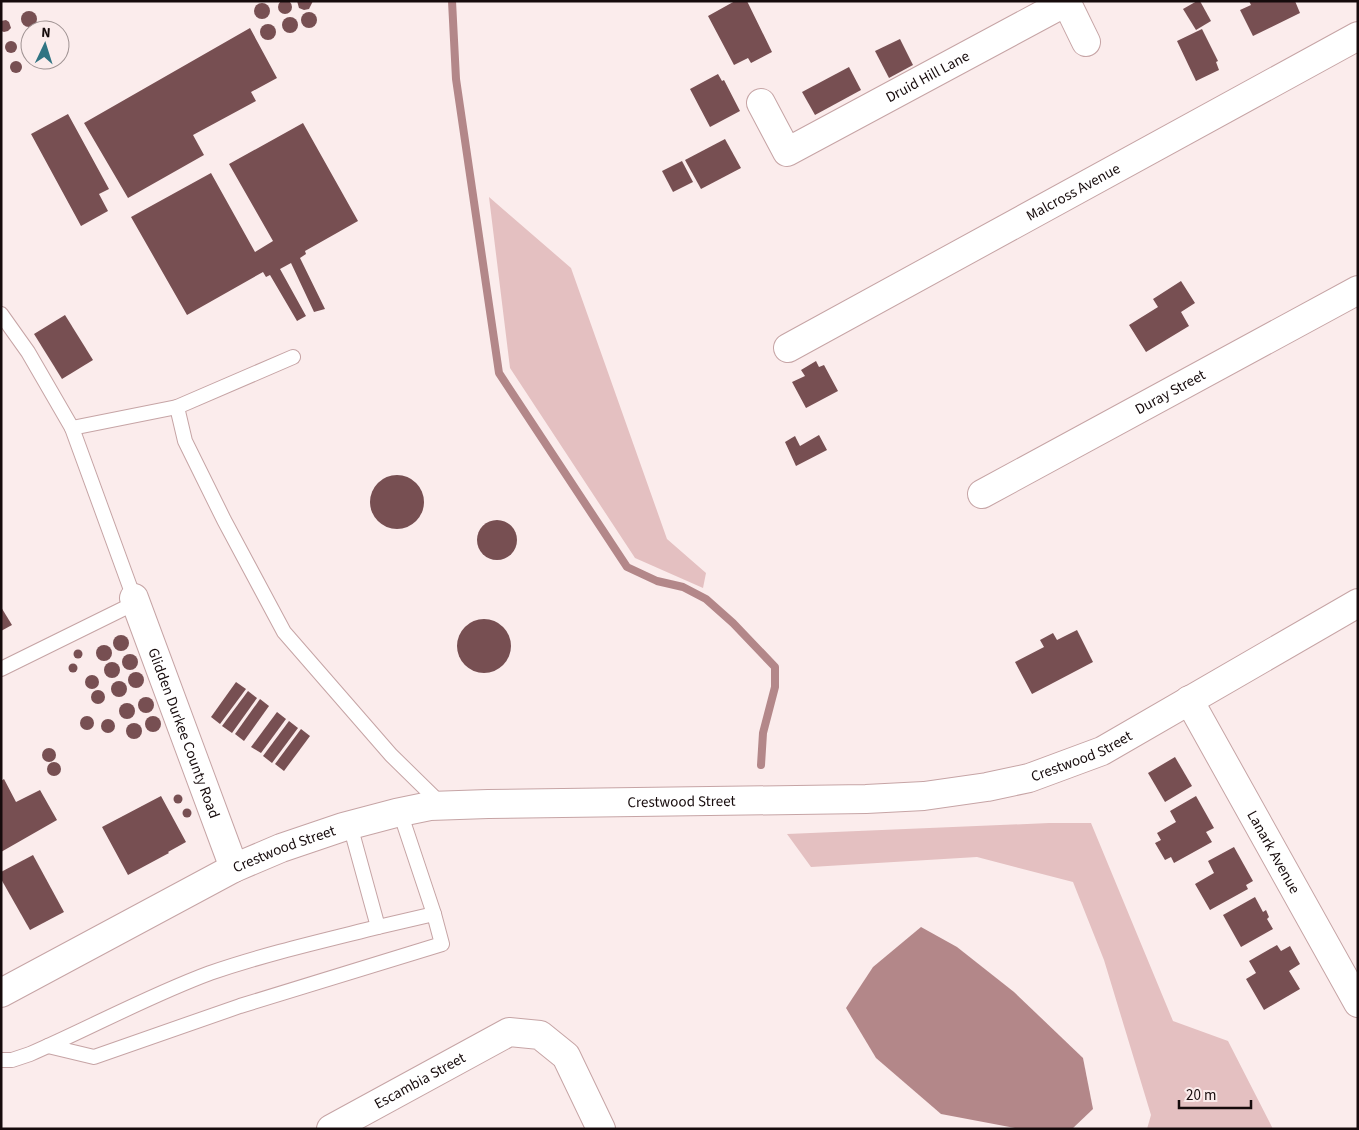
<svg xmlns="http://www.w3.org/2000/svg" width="1359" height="1130" viewBox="0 0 1359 1130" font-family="'Source Sans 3',sans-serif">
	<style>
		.green { fill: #e4c0c1 }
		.water { fill: #b38789 }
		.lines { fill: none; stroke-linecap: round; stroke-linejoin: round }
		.stream { stroke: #b38789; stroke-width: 8 }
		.building { fill: #774f52 }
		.service-casing { stroke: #c6a4a5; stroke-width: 16 }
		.minor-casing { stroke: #c6a4a5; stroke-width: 30 }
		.service { stroke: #fff; stroke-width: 14 }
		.minor { stroke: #fff; stroke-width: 28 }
		.labels { text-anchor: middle; stroke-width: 5; stroke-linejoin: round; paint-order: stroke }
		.street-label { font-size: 15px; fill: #160b0c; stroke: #fbecec }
	</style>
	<rect width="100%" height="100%" fill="#fbecec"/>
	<g class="green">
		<polygon points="489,197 571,268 667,539 706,573 703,588 635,558 510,368"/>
		<polygon points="1049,823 1091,823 1173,1021 1228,1041 1273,1129 1147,1129 1151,1115 1104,960 1073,882 977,857 811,867 787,834"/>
	</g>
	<polygon class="water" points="921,927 957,947 1014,992 1083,1058 1093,1109 1072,1129 1015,1128 941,1114 876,1058 846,1008 873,967"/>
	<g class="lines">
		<polyline class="stream" points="452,1 456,79 499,373 627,567 657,581 683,587 706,599 733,623 775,667 775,687 763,733 761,765"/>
	</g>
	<g class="building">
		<circle cx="285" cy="7" r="7"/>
		<polygon points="297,1 313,1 309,9 304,10 299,8"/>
		<polygon points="735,1 747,1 772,52 751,63 748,58 734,65 708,16"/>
		<polygon points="1197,1 1200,1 1211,21 1196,30 1183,9"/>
		<polygon points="1249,1 1295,1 1300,13 1253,36 1240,10 1251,5"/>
		<circle cx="262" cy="11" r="8"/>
		<circle cx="29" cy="19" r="8"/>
		<circle cx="309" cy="20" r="8"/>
		<circle cx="290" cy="25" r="8"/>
		<polygon points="6,20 9,22 11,28 8,31 4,32 1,31 1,21"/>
		<circle cx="268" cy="32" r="8"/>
		<polygon points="250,28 277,78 251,92 256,101 193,135 204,155 128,198 84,123"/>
		<polygon points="1202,29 1218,61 1216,62 1219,70 1196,81 1177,41"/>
		<polygon points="900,39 913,65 889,78 875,51"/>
		<circle cx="11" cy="47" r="6"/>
		<circle cx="16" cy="67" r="6"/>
		<polygon points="849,67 861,90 815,115 802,92"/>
		<polygon points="718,74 722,81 724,80 740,111 710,127 690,89"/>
		<polygon points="68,114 109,189 99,194 108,211 81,226 31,134"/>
		<polygon points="303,123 358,221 305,251 306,254 300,258 325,309 314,312 291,263 280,269 306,316 297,321 270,275 266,277 263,272 187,315 131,217 211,173 255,252 273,241 229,164"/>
		<polygon points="725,139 741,168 701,189 685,160"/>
		<polygon points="682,161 693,182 673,192 662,171"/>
		<polygon points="1181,281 1195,303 1181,312 1189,326 1146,352 1129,325 1158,307 1153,299"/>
		<polygon points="65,315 93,360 62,379 34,334"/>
		<polygon points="816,361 819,367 824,365 838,391 806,408 792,382 805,376 801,370"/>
		<polygon points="819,435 827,450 796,466 785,442 795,436 800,446"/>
		<circle cx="397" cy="502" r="27"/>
		<circle cx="497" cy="540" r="20"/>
		<polygon points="1,607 12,625 1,631"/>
		<circle cx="484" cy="646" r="27"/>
		<polygon points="1077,630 1093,662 1032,694 1015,662 1044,647 1040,640 1053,633 1057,640"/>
		<circle cx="121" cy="643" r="8"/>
		<circle cx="104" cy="653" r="8"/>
		<circle cx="78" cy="654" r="4.5"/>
		<circle cx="130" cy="662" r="8"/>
		<circle cx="112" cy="670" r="8"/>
		<circle cx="73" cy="668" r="4.5"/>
		<circle cx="136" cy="680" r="8"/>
		<circle cx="92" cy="682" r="7"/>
		<circle cx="119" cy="689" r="8"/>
		<polygon points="236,682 246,689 220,724 211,717"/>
		<circle cx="98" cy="697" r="7"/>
		<polygon points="248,691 257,698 232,733 222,726"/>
		<circle cx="146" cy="705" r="8"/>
		<polygon points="260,699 269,706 244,741 235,734"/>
		<circle cx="127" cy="711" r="8"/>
		<polygon points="277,712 286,719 261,753 251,747"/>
		<circle cx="153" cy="724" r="8"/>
		<circle cx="87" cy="723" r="7"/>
		<circle cx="108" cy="726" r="7"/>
		<polygon points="289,721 298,728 272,763 263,756"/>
		<circle cx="134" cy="731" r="8"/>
		<polygon points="301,729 310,736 284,771 275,764"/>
		<circle cx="49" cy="755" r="7"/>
		<polygon points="1175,757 1192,786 1165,802 1148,773"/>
		<circle cx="54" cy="769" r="7"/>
		<polygon points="4,779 16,802 40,790 57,820 1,852 1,781"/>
		<circle cx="178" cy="799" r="4.5"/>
		<polygon points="161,796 186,842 168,852 169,853 128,875 102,827"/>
		<polygon points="1196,796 1214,828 1206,832 1212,842 1174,863 1171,857 1165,860 1155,843 1161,840 1157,833 1176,822 1170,811"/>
		<circle cx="187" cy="813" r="4.5"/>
		<polygon points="1234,847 1253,881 1246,885 1248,889 1210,910 1195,884 1214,873 1208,861"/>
		<polygon points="33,855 64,912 30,930 1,879 1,872"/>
		<polygon points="1255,897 1263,912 1266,910 1269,917 1267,919 1273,929 1241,947 1223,915"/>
		<polygon points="1277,945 1281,951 1290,946 1300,964 1289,971 1300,989 1264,1010 1246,979 1256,973 1249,961"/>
	</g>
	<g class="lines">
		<g class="service-casing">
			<g id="service">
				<polyline points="1,314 28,352 72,428"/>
				<polyline points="293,357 177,407 185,441 224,520 284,632 391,755 442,805"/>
				<polyline points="134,598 72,428 177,407"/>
				<polyline points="1,669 135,603"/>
				<polyline points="378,927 434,914 400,812"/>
				<polyline points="48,1046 94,1057 240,1006 442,944 434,914"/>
				<path d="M1,1060H12L30,1054C90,1028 148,996 210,973C265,954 322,941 378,927L350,825"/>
			</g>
		</g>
		<g class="minor-casing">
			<g id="minor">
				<polyline points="1066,1 1086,42"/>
				<path id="s1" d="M761,103L787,152L1068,1"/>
				<path id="s2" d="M788,348L1358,36"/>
				<path id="s3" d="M982,494L1358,290"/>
				<path id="s4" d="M134,598L234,868"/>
				<path id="s5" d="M1189,700L1358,1003"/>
				<path id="s6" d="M1,993L234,868L281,848L343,827L396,813L430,806L488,804L866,799L924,796L987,787L1029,778L1102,751L1358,603"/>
				<path id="s7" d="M331,1129L509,1032L540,1035L566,1056L601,1129"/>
			</g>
		</g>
		<use href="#service" class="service"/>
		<use href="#minor" class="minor"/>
	</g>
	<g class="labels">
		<g class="street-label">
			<text dy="5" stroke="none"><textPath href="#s1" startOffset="215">Druid Hill Lane</textPath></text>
			<text dy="5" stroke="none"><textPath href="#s2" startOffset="325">Malcross Avenue</textPath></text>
			<text dy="5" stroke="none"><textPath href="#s3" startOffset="214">Duray Street</textPath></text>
			<text dy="5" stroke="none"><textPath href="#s4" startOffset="144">Glidden Durkee County Road</textPath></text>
			<text dy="5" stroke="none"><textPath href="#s6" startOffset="1128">Crestwood Street</textPath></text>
			<text dy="5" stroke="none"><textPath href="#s6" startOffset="722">Crestwood Street</textPath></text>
			<text dy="5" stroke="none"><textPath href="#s6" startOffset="318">Crestwood Street</textPath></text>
			<text dy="5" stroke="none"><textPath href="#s5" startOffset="174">Lanark Avenue</textPath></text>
			<text dy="5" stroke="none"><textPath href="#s7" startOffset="101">Escambia Street</textPath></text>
		</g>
	</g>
	<rect width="1359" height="1130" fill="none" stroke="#160b0c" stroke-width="5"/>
	<g transform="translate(45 45) rotate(4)"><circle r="24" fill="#fbecec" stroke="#9f9292"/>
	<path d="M0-4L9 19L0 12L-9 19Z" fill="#307483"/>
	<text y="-8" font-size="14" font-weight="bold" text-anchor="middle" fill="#160b0c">N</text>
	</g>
	<path d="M1179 1100v8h72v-8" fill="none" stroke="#160b0c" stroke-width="2.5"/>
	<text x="1186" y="1100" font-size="15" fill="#160b0c" stroke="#fbecec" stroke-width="4" paint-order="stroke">20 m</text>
</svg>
